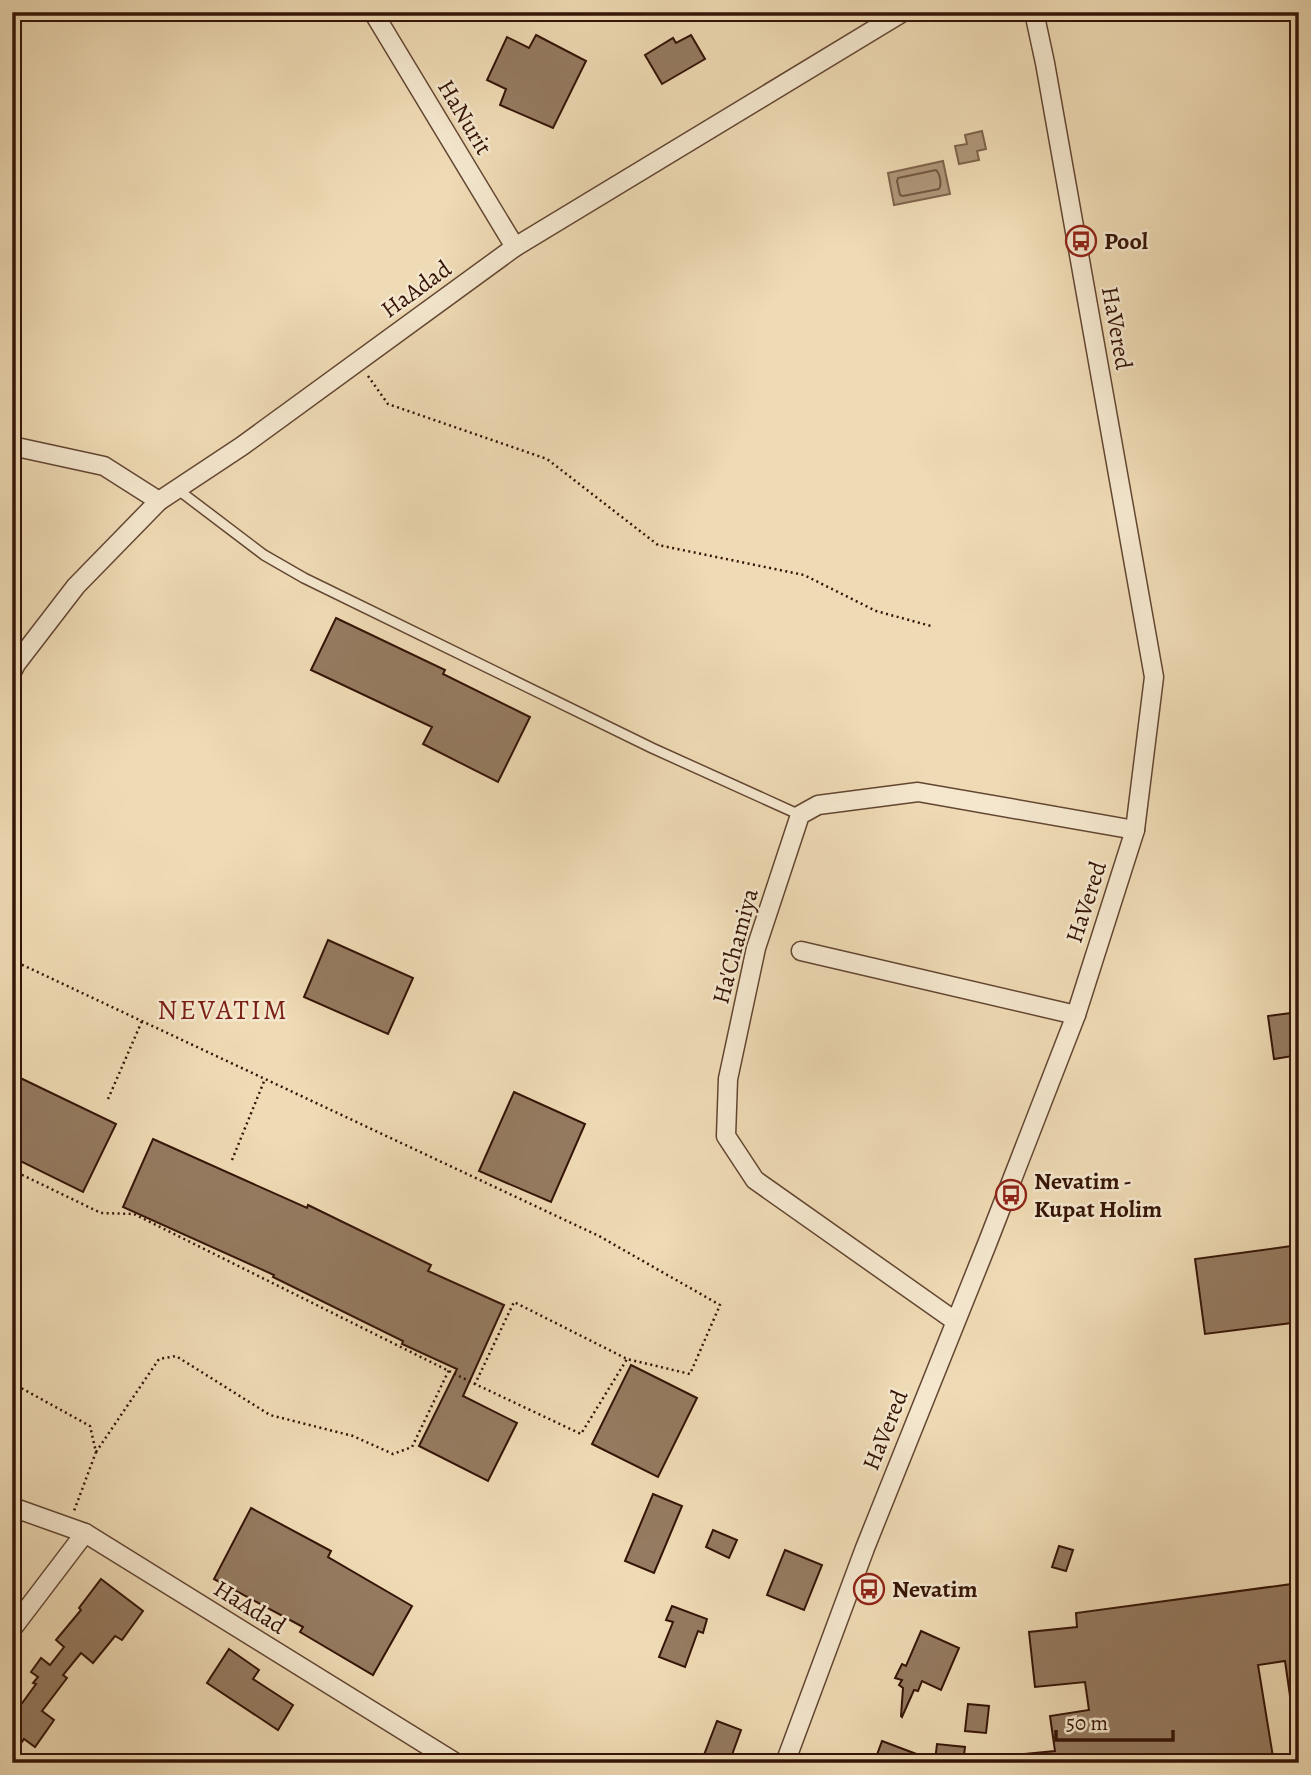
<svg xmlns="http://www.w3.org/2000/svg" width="1311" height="1775" viewBox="0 0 1311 1775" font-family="Alegreya,serif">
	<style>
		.water { fill: #af9779; stroke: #7e634b; stroke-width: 2 }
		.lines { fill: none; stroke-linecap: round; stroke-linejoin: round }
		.shore { stroke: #725640; stroke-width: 2 }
		.building { fill: #957b61; stroke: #351407; stroke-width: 2 }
		.lane-casing { stroke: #634632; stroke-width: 12 }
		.street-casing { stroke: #634632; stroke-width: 21 }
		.path { stroke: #351407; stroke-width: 2.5; stroke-dasharray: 2 3.5; stroke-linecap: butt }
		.lane { stroke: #f4e7ce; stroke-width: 9 }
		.street { stroke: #f4e7ce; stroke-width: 18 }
		.labels { text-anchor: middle; stroke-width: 5; stroke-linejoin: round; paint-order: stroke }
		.street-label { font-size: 24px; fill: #351407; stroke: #f4e7ce }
		.poi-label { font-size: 24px; font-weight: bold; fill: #351407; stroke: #f4e7ce; text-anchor: start }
		.quarter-label { font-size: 28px; letter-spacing: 2px; fill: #7a1f14; stroke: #f4e7ce }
	</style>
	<rect width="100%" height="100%" fill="#eedab4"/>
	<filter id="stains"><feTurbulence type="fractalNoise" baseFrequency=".00286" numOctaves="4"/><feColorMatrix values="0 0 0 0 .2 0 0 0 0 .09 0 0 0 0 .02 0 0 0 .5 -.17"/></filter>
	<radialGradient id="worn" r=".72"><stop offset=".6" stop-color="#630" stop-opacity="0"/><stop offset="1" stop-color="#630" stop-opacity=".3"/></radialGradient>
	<g class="water">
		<polygon points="982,131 986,149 977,151 979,160 959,164 955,146 967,144 965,135"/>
		<polygon points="943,161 950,194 894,205 888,173"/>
	</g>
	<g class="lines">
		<path class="shore" d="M936,170C940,174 942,184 939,189L903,196L900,195L897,181L898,178Z"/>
	</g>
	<g class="building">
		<polygon points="536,35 586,61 553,128 500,105 506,89 487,80 507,37 529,48"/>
		<polygon points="691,35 705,59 662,84 645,55 673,38 676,43"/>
		<polygon points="336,618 445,670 443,674 530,717 498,782 423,744 432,727 311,670"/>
		<polygon points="328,940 413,978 388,1034 304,997"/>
		<polygon points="1299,1012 1299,1055 1274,1059 1268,1016"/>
		<polygon points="12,1074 116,1124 83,1192 12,1157"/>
		<polygon points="514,1092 585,1124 551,1202 479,1171"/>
		<polygon points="153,1139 307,1208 308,1205 431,1265 428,1271 504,1305 463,1396 517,1423 488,1481 419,1446 457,1369 402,1344 403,1341 273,1277 274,1275 123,1207"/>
		<polygon points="1299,1245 1299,1322 1205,1334 1195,1259"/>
		<polygon points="631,1365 697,1398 658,1477 592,1444"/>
		<polygon points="653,1494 682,1506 654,1573 625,1561"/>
		<polygon points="251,1508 331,1551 328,1557 412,1606 373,1675 300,1632 303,1627 214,1579"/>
		<polygon points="713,1530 737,1540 729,1558 706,1547"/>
		<polygon points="1059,1546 1073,1550 1066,1571 1052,1567"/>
		<polygon points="785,1550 822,1565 804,1610 767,1595"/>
		<polygon points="101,1579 143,1611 122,1640 115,1636 93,1663 81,1653 63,1675 67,1678 42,1711 54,1720 35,1747 24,1739 12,1756 12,1717 36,1684 33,1683 38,1677 31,1672 41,1658 50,1665 64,1647 56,1640 81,1610 79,1608"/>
		<polygon points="1299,1583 1299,1702 1291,1703 1285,1661 1258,1665 1273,1757 1236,1763 1025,1763 1025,1754 1055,1751 1050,1716 1089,1710 1085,1682 1035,1687 1029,1632 1077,1627 1076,1613"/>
		<polygon points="672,1606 707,1619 703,1633 698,1631 685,1667 659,1657 673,1622 666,1620"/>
		<polygon points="921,1631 959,1648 941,1690 922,1681 918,1691 914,1690 902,1717 901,1716 903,1688 899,1685 902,1680 895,1678 902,1664 906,1666"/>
		<polygon points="229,1649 259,1670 253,1679 293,1705 278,1730 207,1683"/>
		<polygon points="968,1704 989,1706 986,1733 965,1731"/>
		<polygon points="717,1721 741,1730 729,1763 724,1763 704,1755"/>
		<polygon points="882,1741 935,1761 937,1744 965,1747 963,1763 874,1763"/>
	</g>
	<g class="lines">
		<g class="lane-casing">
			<polyline id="lane" points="177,489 264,555 304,578 652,748 800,815"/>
		</g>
		<g class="street-casing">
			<g id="street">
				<polyline points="373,12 515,247"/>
				<polyline points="12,446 104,466 159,501"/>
				<polyline points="12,672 16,664 76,586 159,501 242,446 515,247 903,12"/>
				<polyline points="801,951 1076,1015"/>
				<polyline points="955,1321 755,1180 726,1136 728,1079 756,948 800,815 818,805 918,792 1135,830"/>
				<polyline points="12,1507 85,1533 456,1763"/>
				<polyline points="12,1629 85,1533"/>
				<polyline points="785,1763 865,1548 987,1244 1076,1015 1135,830 1154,677 1045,63 1034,12"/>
			</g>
		</g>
		<g class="path">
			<polyline points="368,376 388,404 547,459 658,545 804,575 876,611 931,626"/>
			<polyline points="12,960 599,1236 720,1305 690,1374 627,1359 514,1302 475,1384 581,1434 627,1359"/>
			<polyline points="108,1099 142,1021"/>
			<polyline points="232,1160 265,1079"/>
			<polyline points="12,1170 101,1213 134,1214 475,1384"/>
			<polyline points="12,1383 90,1426 96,1452 74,1511"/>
			<polyline points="96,1452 159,1359 176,1356 270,1415 353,1436 393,1454 412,1447 449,1370"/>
		</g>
		<use href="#lane" class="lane"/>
		<use href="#street" class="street"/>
	</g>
	<defs>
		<g id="bus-ring" transform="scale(1.575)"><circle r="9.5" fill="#f4e7ce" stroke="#8f2418" stroke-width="1.5"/><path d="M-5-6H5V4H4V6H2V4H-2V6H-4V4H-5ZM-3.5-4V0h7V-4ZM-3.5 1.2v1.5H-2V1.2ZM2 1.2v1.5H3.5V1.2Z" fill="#8f2418"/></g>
	</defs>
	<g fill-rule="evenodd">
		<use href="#bus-ring" x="1081" y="241"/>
		<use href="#bus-ring" x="1011" y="1195"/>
		<use href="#bus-ring" x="869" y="1589"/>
	</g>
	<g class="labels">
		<g class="street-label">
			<text transform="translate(465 117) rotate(59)" y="8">HaNurit</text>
			<text transform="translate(416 289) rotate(-36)" y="8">HaAdad</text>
			<text transform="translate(1117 328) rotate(80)" y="8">HaVered</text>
			<text transform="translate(1086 902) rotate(-72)" y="8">HaVered</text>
			<text transform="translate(735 946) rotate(-75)" y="8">Ha'Chamiya</text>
			<text transform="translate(885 1430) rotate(-68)" y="8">HaVered</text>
			<text transform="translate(250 1607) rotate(32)" y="8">HaAdad</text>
		</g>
		<g class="poi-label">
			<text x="1104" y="249">Pool</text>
			<text x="1034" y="1189">Nevatim -<tspan x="1034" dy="28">Kupat Holim</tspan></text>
			<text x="892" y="1597">Nevatim</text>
		</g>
		<g class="quarter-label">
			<text x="223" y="1019">NEVATIM</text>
		</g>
	</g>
	<rect width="1311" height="1775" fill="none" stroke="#eedab4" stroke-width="42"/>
	<rect x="14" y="14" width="1283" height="1747" fill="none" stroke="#351407" stroke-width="3.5"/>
	<rect x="21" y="21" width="1269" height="1733" fill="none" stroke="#351407" stroke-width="2"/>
	<path d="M1056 1730v10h117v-10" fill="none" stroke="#351407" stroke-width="3.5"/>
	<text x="1066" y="1730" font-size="21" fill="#351407" stroke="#f4e7ce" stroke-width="5" paint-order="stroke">50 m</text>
	<rect width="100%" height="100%" filter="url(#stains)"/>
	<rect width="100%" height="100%" fill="url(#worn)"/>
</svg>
